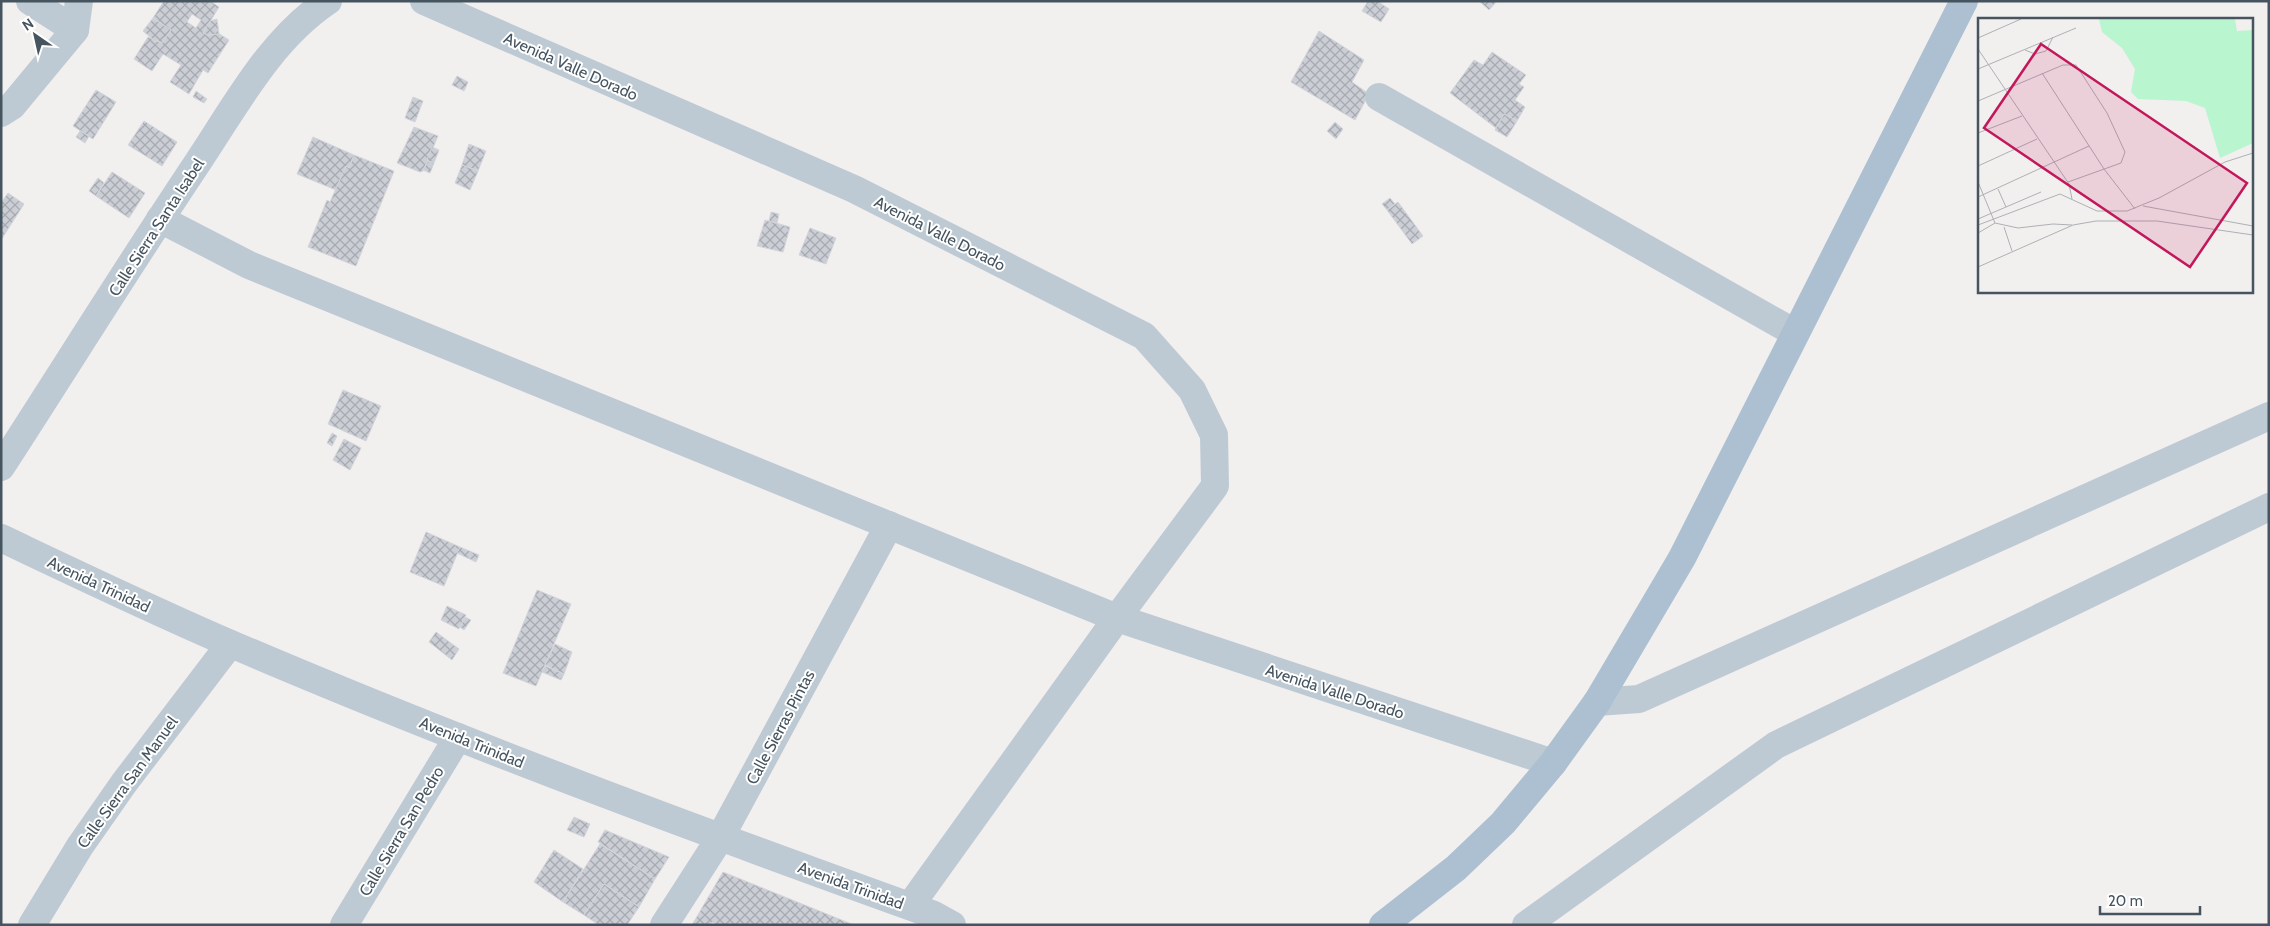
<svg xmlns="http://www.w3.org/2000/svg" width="2270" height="926" viewBox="0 0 2270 926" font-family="Cabin,sans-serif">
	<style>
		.building { fill: url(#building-cross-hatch); stroke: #d3d5dc; fill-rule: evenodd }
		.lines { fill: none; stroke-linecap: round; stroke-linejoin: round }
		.minor { stroke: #becad3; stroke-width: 28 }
		.major { stroke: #acc0d1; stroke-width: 28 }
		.labels { text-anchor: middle; stroke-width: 4; stroke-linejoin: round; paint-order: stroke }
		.street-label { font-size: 16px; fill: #45545f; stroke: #fff }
		.inset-road { fill: none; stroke: #adb1b5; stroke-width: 1 }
		.view { fill: #c2185b; fill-opacity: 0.15; stroke: #c2185b; stroke-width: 2.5 }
		.inset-edge { fill: none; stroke: #45545f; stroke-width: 2.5 }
	</style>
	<defs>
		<pattern id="building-cross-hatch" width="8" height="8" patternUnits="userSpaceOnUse" patternTransform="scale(1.25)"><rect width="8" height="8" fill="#cbced5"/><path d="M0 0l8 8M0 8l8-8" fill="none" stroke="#a7aab0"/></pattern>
	</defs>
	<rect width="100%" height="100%" fill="#f2efef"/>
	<g class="building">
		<path d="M164,1H210L219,7L203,33L208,35L218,33L229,40L208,73L203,70L189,94L170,82L181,65L163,54L152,71L134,59L148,37L162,43L171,30L153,18ZM192,14L201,20L196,28L187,22Z"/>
		<polygon points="1368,1 1377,1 1389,9 1381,22 1362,11"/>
		<polygon points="1479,1 1497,1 1489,10"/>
		<polygon points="153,18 171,30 162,43 157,40 156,42 143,31"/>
		<polygon points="217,19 219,34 208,35 203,33 210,21"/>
		<polygon points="1319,31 1364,60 1352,82 1369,94 1355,120 1291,82"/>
		<polygon points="1492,52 1526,75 1519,84 1524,87 1515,100 1525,107 1517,121 1504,114 1496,128 1450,93 1474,60 1483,65"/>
		<polygon points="457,76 468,82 464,91 452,85"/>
		<polygon points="96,90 116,102 93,139 73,126"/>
		<polygon points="196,91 207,99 204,103 193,97"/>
		<polygon points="413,97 423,101 415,122 405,118"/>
		<polygon points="1504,114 1517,121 1507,137 1495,130"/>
		<polygon points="144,121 177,142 162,166 128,145"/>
		<polygon points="1335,122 1343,129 1336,139 1327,131"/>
		<polygon points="414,127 438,136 423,171 420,172 397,163"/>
		<polygon points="80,131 89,136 85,143 76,137"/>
		<polygon points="313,137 354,155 349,168 346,166 336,190 297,174"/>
		<polygon points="469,144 486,151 478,171 462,165"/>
		<polygon points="432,147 439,150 434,163 427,160"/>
		<polygon points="354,155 394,171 356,266 308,247 327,200 330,202 346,166 349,168"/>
		<polygon points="428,161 434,163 430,173 423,170"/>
		<polygon points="462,165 478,171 470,190 455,183"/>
		<polygon points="112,172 145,193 129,218 96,196"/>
		<polygon points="98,178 104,183 96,196 89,191"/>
		<polygon points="8,193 24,204 1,240 1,203"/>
		<polygon points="1390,198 1395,204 1387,210 1382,204"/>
		<polygon points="1398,202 1423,236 1412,244 1387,210"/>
		<polygon points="771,212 779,214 777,223 769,221"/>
		<polygon points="765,220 790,227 783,252 757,246"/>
		<polygon points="810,228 836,238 826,264 799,255"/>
		<polygon points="343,390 381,406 366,441 328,424"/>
		<polygon points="332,433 337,436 332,446 327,443"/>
		<polygon points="344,439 361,448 350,470 333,460"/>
		<polygon points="426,532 460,547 444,586 410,572"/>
		<polygon points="460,547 479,555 476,562 457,553"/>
		<polygon points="537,590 571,604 536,686 503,673"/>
		<polygon points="447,606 466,615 459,629 441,620"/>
		<polygon points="465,617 471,620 464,630 460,627"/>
		<polygon points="436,632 459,649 452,660 429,642"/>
		<polygon points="555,644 572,652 564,674 545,665"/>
		<polygon points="545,666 564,674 561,680 542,672"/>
		<polygon points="574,817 590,824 584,837 567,830"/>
		<polygon points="605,830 669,857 655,879 598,842"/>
		<polygon points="600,844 655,879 639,907 604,884 584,915 563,902"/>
		<polygon points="554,850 583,869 563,902 534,882"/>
		<polygon points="723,872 854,925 718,925 712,922 710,925 692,925"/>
		<polygon points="604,884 639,907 627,925 599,925 584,915"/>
	</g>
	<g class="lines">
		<g class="minor">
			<polyline points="30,1 75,30"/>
			<polyline points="424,1 854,189 1144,336 1192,390 1214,435 1215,486 1117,618 910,906"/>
			<polyline points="1379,97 1795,333"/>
			<polyline points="1,113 12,106 75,30 79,1"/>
			<polyline points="160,219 249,265 1117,618 1553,763"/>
			<path d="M1,467C67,365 131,262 198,162C236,105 270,40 328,1"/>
			<path d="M1,538C77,574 154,611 231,644C462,743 698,830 934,915L952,925"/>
			<polyline points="1597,702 1639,699 2269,416"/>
			<polyline points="32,925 80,846 124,783 230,644"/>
			<polyline points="344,925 458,737"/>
			<polyline points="664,925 720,838 889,525"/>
			<polyline points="1526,925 1776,745 2269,507"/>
		</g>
		<polyline class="major" points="1383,925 1456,868 1503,823 1553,763 1597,702 1682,558 1964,1"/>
	</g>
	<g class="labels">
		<g class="street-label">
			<text transform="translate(571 66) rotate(24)" y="6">Avenida Valle Dorado</text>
			<text transform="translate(156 227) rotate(-57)" y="6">Calle Sierra Santa Isabel</text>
			<text transform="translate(940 233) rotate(27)" y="6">Avenida Valle Dorado</text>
			<text transform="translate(99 584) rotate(25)" y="6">Avenida Trinidad</text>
			<text transform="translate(1335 691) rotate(18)" y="6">Avenida Valle Dorado</text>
			<text transform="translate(780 727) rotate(-62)" y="6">Calle Sierras Pintas</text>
			<text transform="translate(472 742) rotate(22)" y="6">Avenida Trinidad</text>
			<text transform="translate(127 782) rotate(-54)" y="6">Calle Sierra San Manuel</text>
			<text transform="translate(401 831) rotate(-59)" y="6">Calle Sierra San Pedro</text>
			<text transform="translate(851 885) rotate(20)" y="6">Avenida Trinidad</text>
		</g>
	</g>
	<g transform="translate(1978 18)">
		<rect width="275" height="275" fill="#f2efef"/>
		<path d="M121,1H257L259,13L275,12V125L242,140L227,90L208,83L160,81L153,74L157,51L144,30L124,14Z" fill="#b9f5ce"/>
		<path class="inset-road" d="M0,20L43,1M0,31L91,166L94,181M47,32L57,36L68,33L75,19M0,51L98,10M64,55L126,151L157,191M0,83L85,47H98L129,95L147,134L143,145L90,164M0,115L44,98M0,148L59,121M0,164L17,205L0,215M20,171L28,189M0,179L111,128M165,188L275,208M0,201L63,174M17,205L40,210L75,206L94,207M0,207L82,176L119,193H149L181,180L247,144L275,135M26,209L34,233M0,249L95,207L118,203H179L275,217"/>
		<path class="view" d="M63,26L269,165L212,249L6,110Z"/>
		<rect width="275" height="275" class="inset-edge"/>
	</g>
	<rect width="2270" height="926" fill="none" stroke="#45545f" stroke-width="5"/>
	<g transform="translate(35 35) rotate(326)" stroke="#ffffff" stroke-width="4" paint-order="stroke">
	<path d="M0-4L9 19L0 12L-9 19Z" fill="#45545f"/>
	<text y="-8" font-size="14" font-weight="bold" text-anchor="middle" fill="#45545f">N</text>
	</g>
	<path d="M2100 906v8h100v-8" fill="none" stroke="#45545f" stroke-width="2.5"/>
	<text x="2108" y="906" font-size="15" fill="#45545f" stroke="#ffffff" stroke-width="4" paint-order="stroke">20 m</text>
</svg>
